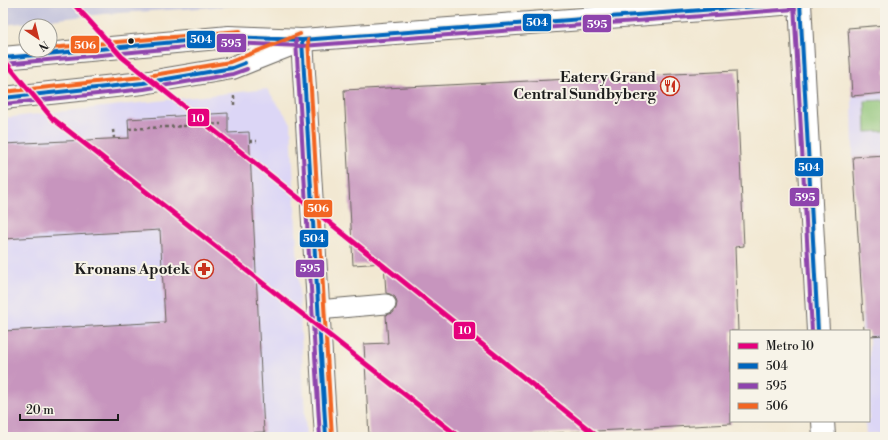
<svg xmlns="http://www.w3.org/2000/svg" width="888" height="440" viewBox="0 0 888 440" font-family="'Libre Bodoni',serif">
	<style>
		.built { fill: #dcd6f6 }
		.industrial { fill: #c2c2dc }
		.green { fill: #8dc376; stroke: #547049 }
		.building { fill: #c795be }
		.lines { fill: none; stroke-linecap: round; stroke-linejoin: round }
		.service-casing { stroke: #67635c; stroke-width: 21 }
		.minor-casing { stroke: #67635c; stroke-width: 24 }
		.tertiary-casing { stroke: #67635c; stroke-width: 24 }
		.path { stroke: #67635c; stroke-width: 2.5; stroke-dasharray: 3 3; stroke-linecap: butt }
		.service { stroke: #fff; stroke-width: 19 }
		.minor { stroke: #fff; stroke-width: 22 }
		.tertiary { stroke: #fff; stroke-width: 22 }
		.bus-1-casing { stroke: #f7f3e8; stroke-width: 7 }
		.bus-2-casing { stroke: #f7f3e8; stroke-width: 7 }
		.bus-3-casing { stroke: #f7f3e8; stroke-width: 7 }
		.bus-1 { stroke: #0065bd; stroke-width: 4 }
		.bus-2 { stroke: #8e44ad; stroke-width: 4 }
		.bus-3 { stroke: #f26522; stroke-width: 4 }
		.metro-1-casing { stroke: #f7f3e8; stroke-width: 8 }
		.metro-1 { stroke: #e5007d; stroke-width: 5 }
		.bus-dot { fill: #1c1c1c; stroke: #f7f3e8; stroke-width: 1.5 }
		.labels { text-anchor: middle; stroke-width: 4; stroke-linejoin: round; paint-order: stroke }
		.poi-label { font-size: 15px; font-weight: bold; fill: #1c1c1c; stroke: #f7f3e8; text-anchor: end }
		.line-badge { stroke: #f7f3e8; stroke-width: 1.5 }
		.badge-label { font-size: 11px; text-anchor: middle; font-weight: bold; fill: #fff }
	</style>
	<rect width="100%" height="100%" fill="#f7f3e8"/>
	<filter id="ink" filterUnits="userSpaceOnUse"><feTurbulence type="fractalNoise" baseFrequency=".025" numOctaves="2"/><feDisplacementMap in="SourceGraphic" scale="8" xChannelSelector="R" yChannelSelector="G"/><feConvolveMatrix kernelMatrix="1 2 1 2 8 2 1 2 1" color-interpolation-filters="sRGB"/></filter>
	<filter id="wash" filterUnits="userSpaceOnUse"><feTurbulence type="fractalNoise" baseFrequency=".012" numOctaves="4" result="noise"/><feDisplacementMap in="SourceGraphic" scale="16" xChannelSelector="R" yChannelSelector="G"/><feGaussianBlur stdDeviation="0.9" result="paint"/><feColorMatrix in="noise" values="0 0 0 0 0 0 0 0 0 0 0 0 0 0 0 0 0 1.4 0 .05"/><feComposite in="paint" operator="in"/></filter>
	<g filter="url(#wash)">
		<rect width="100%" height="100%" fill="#f2e8d2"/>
		<g class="built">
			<polygon points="885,25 885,433 866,434 865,421 869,421 869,331 862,331 862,299 853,157 852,96 848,28"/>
			<polygon points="267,89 291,123 306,437 3,437 3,118"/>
		</g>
		<polygon class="industrial" points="3,3 280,3 104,14 3,25"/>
		<polygon class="green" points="885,100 885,131 866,132 865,101"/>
		<g id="blocks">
			<g class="building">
				<polygon points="885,25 885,93 852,96 848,28"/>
				<polygon points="736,71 744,246 735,247 738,331 731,331 731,424 482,437 369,437 364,344 388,343 386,315 393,313 396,308 397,303 395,297 390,294 386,293 384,263 353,265 344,90"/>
				<polygon points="228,113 228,133 249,132 264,432 158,437 3,437 3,331 165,322 160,230 3,239 3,144 129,138 128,119"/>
				<polygon points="885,155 885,335 869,336 869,331 864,331 853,157"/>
			</g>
		</g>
	</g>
	<g filter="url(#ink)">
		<use href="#blocks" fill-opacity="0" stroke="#67635c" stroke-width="1"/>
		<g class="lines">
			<g class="service-casing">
				<polyline id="service" points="318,310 386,304"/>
			</g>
			<g class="minor-casing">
				<g id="minor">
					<polyline points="800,3 818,331"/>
					<polyline points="302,40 326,437"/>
					<polyline points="823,421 824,437"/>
				</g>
			</g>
			<g class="tertiary-casing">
				<g id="tertiary">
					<polyline points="3,58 229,37 302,40 795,3"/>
					<polyline points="3,98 143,83 232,68 295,43"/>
				</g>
			</g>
			<g class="path">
				<polyline points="234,96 234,105"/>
				<polyline points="129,129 221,124"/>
				<polyline points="113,130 114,138"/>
				<polyline points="250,141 257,141"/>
				<polyline points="264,432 268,437"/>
			</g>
			<use href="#service" class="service"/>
			<use href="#minor" class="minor"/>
			<use href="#tertiary" class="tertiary"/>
			<g class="bus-1-casing">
				<g id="bus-1">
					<polyline points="800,3 818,331"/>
					<polyline points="302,40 326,437"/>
					<polyline points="3,58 229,37 302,40 795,3"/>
					<polyline points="3,98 143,83 232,68 245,63"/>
				</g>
			</g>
			<g class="bus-2-casing">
				<g id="bus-2">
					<polyline points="794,3 812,331"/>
					<polyline points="296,40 320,437"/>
					<polyline points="4,64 229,43 302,46 795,9"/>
					<polyline points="4,104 144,89 233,74 247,69"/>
				</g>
			</g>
			<g class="bus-3-casing">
				<g id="bus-3">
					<polyline points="308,40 332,437"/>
					<polyline points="50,48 240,31"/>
					<polyline points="3,92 142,77 230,62 300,34"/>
				</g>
			</g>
			<use href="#bus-1" class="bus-1"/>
			<use href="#bus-2" class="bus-2"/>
			<use href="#bus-3" class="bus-3"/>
			<g class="metro-1-casing">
				<g id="metro-1">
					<polyline points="73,3 122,57 598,437"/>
					<polyline points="3,59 52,118 459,437"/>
				</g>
			</g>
			<use href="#metro-1" class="metro-1"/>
		</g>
	</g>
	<defs>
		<g id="restaurant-ring" transform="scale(1)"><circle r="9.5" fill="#f7f3e8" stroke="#c8321e" stroke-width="1.5"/><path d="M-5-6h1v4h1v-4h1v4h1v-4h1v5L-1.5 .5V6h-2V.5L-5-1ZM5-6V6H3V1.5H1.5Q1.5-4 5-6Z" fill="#c8321e"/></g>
		<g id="pharmacy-ring" transform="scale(1)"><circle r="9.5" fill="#f7f3e8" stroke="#c8321e" stroke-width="1.5"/><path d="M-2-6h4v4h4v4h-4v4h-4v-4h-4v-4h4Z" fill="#c8321e"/></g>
	</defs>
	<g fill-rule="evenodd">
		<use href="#restaurant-ring" x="670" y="86"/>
		<use href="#pharmacy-ring" x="204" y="269"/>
	</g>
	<circle class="bus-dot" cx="131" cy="41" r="3.5"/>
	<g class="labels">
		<g class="poi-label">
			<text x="656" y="82">Eatery Grand<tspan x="656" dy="17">Central Sundbyberg</tspan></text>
			<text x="190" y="274">Kronans Apotek</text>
		</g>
	</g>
	<g class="line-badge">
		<rect x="522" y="13" width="30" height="19" rx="4" fill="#0065bd"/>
		<rect x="582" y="14" width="30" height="19" rx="4" fill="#8e44ad"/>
		<rect x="186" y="30" width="30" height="19" rx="4" fill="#0065bd"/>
		<rect x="216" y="33" width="31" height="20" rx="4" fill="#8e44ad"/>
		<rect x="70" y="35" width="30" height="19" rx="4" fill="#f26522"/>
		<rect x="187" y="108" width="23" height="19" rx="4" fill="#e5007d"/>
		<rect x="794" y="157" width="30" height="20" rx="4" fill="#0065bd"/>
		<rect x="789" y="187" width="31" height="20" rx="4" fill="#8e44ad"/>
		<rect x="303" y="199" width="30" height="19" rx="4" fill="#f26522"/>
		<rect x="299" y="229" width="30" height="19" rx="4" fill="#0065bd"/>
		<rect x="295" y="259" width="30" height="19" rx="4" fill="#8e44ad"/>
		<rect x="453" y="321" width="23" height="19" rx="4" fill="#e5007d"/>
	</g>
	<g class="badge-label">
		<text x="537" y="26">504</text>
		<text x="597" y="28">595</text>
		<text x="201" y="43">504</text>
		<text x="231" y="47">595</text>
		<text x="85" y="49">506</text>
		<text x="198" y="122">10</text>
		<text x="809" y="171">504</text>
		<text x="805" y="201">595</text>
		<text x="318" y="212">506</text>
		<text x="314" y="242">504</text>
		<text x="310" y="272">595</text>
		<text x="465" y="334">10</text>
	</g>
	<rect width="888" height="440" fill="none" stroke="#f7f3e8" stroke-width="16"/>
	<rect x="730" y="330" width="140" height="92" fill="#f7f3e8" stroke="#9f9d96"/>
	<rect x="738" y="343" width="20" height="6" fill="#e5007d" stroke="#9f9d96"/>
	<text x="766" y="350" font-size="12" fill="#1c1c1c">Metro 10</text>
	<rect x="738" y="363" width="20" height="6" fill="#0065bd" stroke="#9f9d96"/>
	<text x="766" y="370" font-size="12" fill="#1c1c1c">504</text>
	<rect x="738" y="383" width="20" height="6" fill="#8e44ad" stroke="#9f9d96"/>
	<text x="766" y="390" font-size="12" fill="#1c1c1c">595</text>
	<rect x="738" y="403" width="20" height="6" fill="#f26522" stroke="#9f9d96"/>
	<text x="766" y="410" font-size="12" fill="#1c1c1c">506</text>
	<g transform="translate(38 38) rotate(145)"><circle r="19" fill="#f7f3e8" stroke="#9f9d96"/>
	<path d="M0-3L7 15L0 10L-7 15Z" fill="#c8321e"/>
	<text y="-6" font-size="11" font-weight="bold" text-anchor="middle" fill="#1c1c1c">N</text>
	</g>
	<path d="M20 414v6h98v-6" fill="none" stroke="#1c1c1c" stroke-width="2"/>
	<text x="26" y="414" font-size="12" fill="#1c1c1c" stroke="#f7f3e8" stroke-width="3" paint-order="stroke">20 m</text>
</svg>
